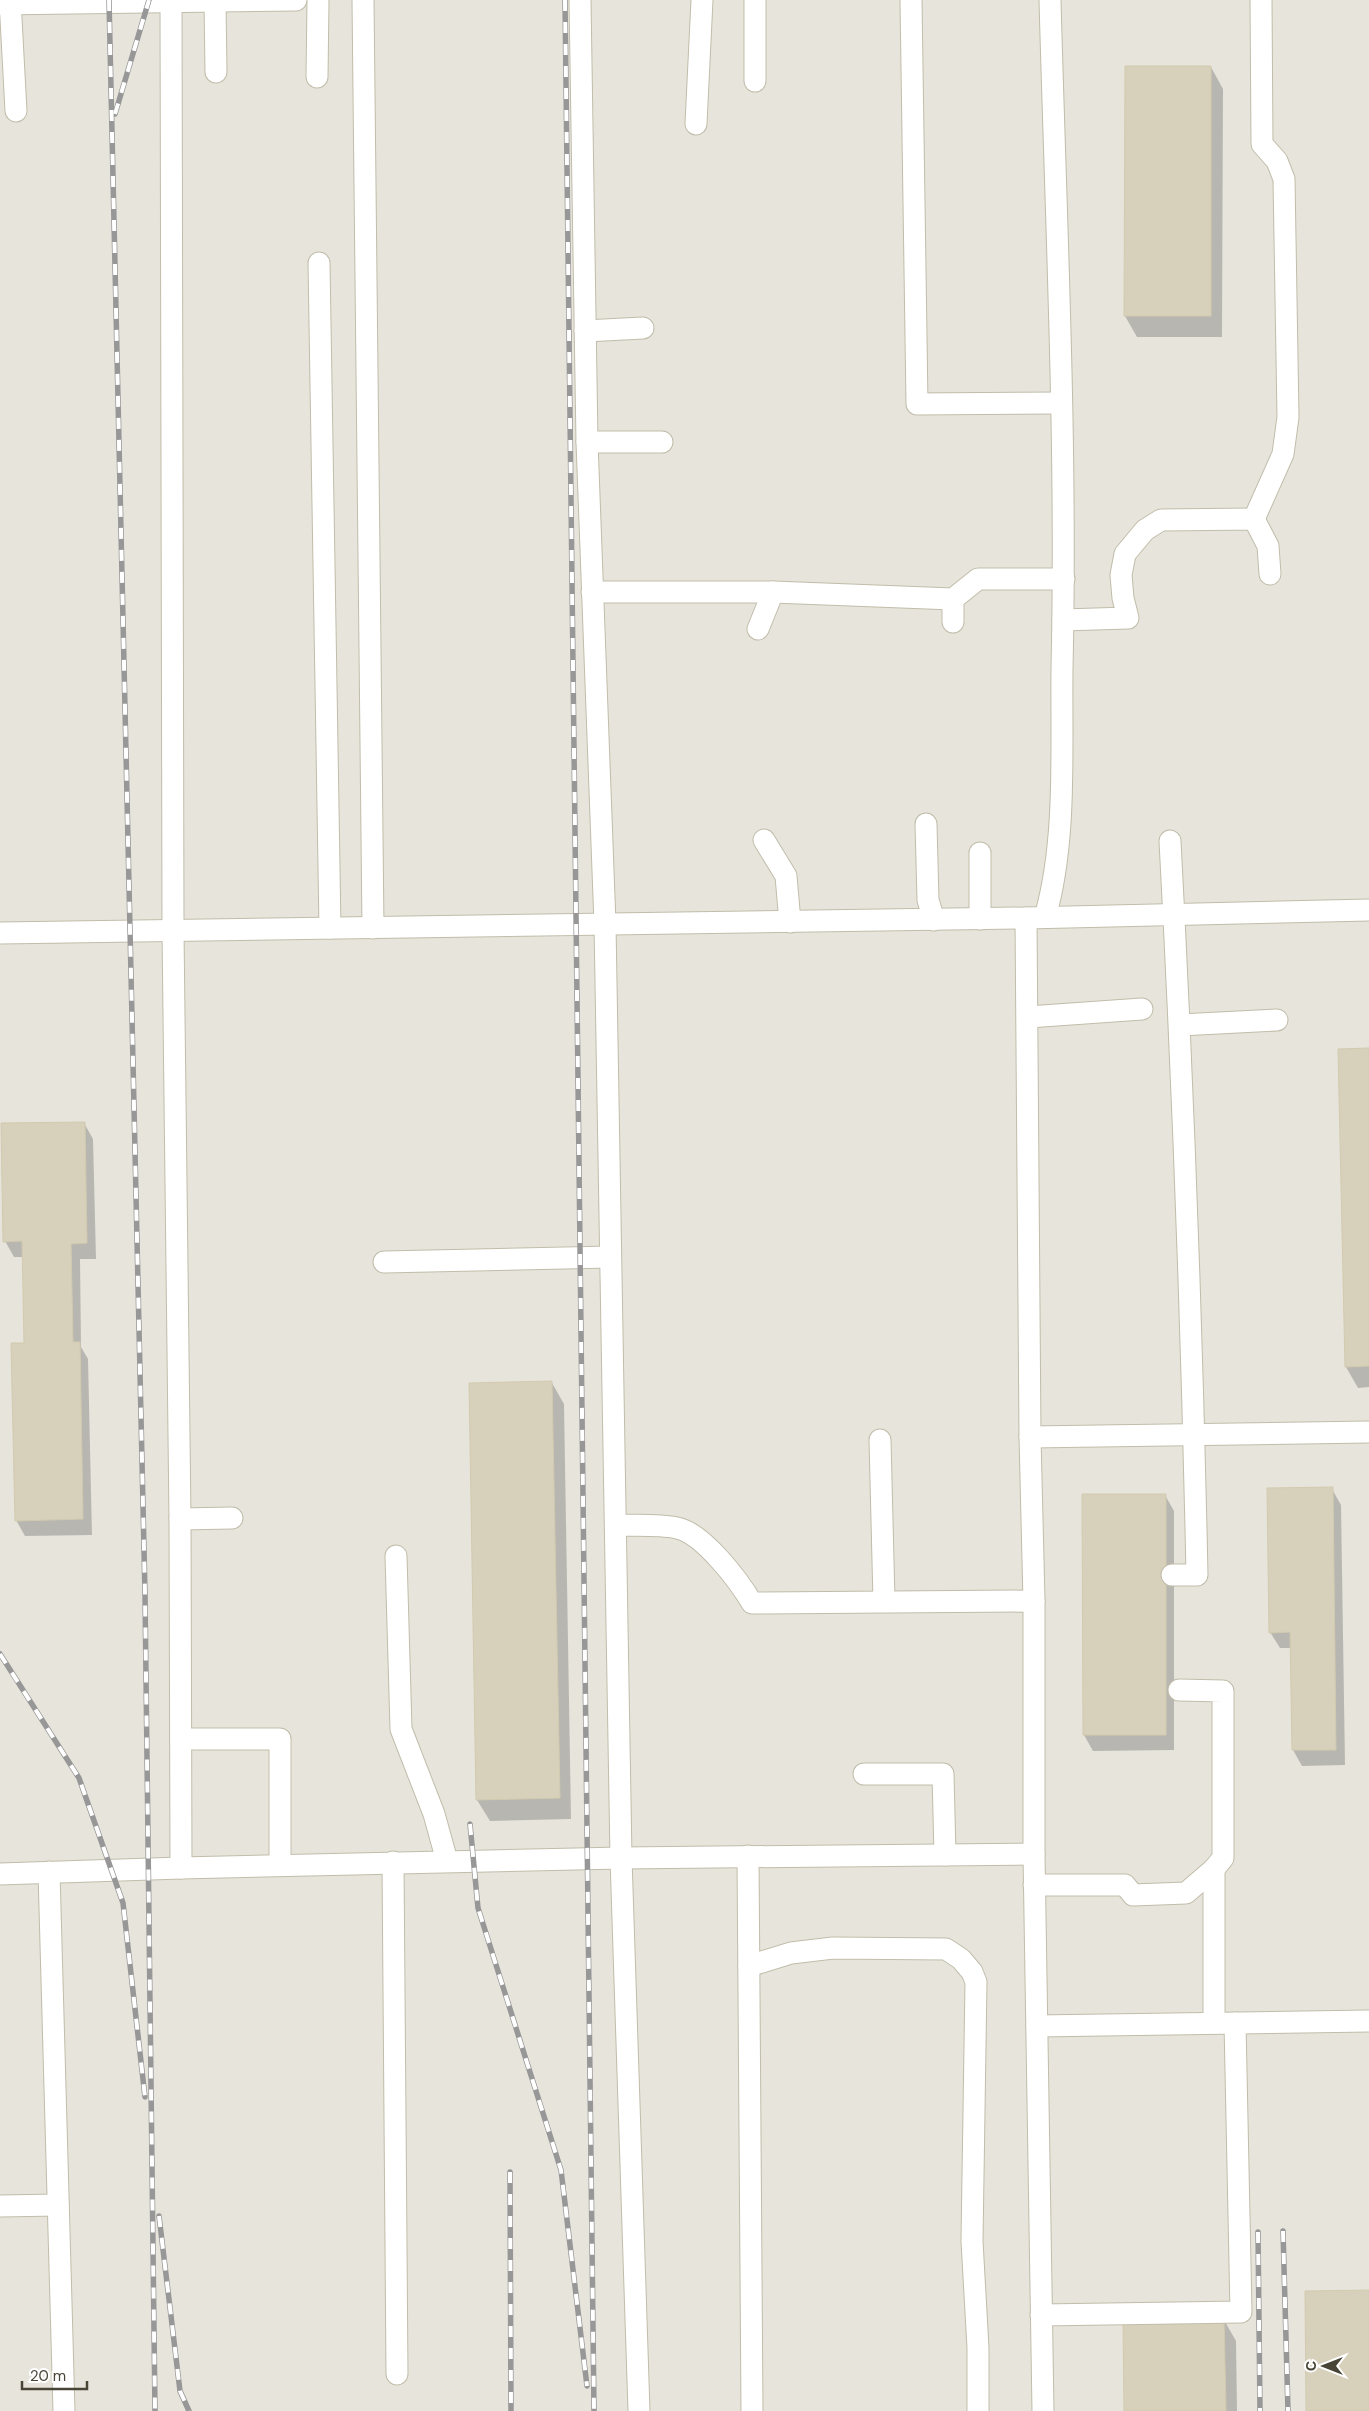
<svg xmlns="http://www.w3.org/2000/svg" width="1369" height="2411" viewBox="0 0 1369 2411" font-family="'DM Sans',sans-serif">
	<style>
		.industrial { fill: #e7e4dc }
		.shadow { fill: #0003 }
		.building { fill: #d7d1bc; stroke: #d2caaf }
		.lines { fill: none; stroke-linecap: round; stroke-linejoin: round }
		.minor-casing { stroke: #c1bdaa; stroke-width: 23 }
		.minor { stroke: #fff; stroke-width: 21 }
		.rail-casing { stroke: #979797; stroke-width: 5.5 }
		.rail { stroke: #fff; stroke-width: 4; stroke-dasharray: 11; stroke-linecap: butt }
	</style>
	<rect width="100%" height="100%" fill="#f5f3e8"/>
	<rect class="industrial" x="0" y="0" width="1369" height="2411"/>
	<g class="shadow">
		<polygon points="1211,67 1223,89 1222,337 1137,337 1125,316"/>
		<polygon points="1369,1050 1369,1387 1358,1388 1346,1367"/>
		<polygon points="84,1123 93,1139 96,1259 80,1259 81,1347 88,1359 92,1535 25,1536 16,1520 25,1344 24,1257 14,1257 5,1241"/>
		<polygon points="552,1383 564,1404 571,1819 490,1821 477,1800"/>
		<polygon points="1332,1489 1341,1505 1345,1765 1302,1766 1293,1750 1292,1648 1280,1648 1270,1632"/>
		<polygon points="1165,1495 1174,1511 1174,1750 1093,1751 1084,1735"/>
		<polygon points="1224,2320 1236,2341 1237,2411 1125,2411"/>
	</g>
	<g class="building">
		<polygon points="1125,66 1211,66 1211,316 1124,316"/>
		<polygon points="1369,1048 1369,1366 1345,1367 1338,1049"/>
		<polygon points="85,1122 87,1243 71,1244 73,1342 80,1342 83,1519 15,1521 11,1343 24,1343 22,1241 3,1242 1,1123"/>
		<polygon points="552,1381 560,1798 476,1800 469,1383"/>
		<polygon points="1333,1487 1336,1750 1292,1750 1290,1632 1269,1633 1267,1488"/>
		<polygon points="1082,1494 1166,1494 1166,1735 1083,1735"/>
		<polygon points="1369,2290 1369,2411 1306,2411 1305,2291"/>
		<polygon points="1224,2319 1226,2411 1124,2411 1123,2320"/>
	</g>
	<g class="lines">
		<g class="minor-casing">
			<g id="minor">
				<polyline points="10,0 16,111"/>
				<polyline points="171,0 173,931 180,1519 181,1868 621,1858 1034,1854"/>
				<polyline points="363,0 373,928"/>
				<polyline points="580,0 587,442 605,924 621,1858 639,2411"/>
				<polyline points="755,0 755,81"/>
				<polyline points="911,0 917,404 1060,403"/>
				<polyline points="215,2 216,72"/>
				<polyline points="0,4 296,0"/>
				<polyline points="317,77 318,0"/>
				<polyline points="696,124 702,0"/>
				<polyline points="319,263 330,928"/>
				<polyline points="585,331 643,328"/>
				<polyline points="587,442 662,442"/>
				<polyline points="1254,519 1283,454 1288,417 1284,179 1277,161 1262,144 1261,0"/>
				<polyline points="592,592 773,592 953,599"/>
				<polyline points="1063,620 1128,618 1123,598 1121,575 1125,554 1145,530 1161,520 1254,519 1268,546 1270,574"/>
				<polyline points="953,622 953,599 978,579 1064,579"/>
				<polyline points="758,629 773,592"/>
				<polyline points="926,824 928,900 934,920"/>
				<polyline points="764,840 786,876 790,922"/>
				<path d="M1170,841C1183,1085 1192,1330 1197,1575H1172"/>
				<polyline points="980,853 980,919"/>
				<path d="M1045,917C1067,841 1061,748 1062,669C1067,446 1056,223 1050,0"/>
				<polyline points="1026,918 1030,1437 1034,1601 1034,1854 1043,2411"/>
				<polyline points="0,933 1026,918 1369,910"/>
				<polyline points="1028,1017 1142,1009"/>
				<polyline points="1180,1025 1277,1020"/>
				<polyline points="384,1262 610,1257"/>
				<polyline points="1030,1437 1369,1432"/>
				<polyline points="880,1440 884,1601"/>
				<polyline points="180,1519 232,1518"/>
				<path d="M616,1525C635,1526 658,1524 677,1528C703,1533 739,1581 752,1603L1034,1601"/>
				<polyline points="396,1556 401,1729 434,1814 447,1861"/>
				<polyline points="181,1739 280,1739 280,1864"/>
				<polyline points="864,1774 943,1774 945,1855"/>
				<polyline points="748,1856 752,2411"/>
				<polyline points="393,1862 397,2374"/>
				<polyline points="49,1872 64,2411"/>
				<polyline points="0,1874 181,1868"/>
				<polyline points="1034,1885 1125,1885 1133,1895 1186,1893 1214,1869 1223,1858 1223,1691 1179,1690"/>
				<polyline points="749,1966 791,1953 833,1948 946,1949 961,1959 972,1972 976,1982 972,2241 978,2348 978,2411"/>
				<polyline points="1214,2023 1214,1869"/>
				<polyline points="1037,2026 1369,2021"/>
				<polyline points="0,2206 58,2205"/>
				<polyline points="1041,2315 1241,2312 1235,2023"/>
			</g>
		</g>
		<use href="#minor" class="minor"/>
		<g class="rail-casing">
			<g id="rail">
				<polyline points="109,0 145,1594 155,2411"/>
				<polyline points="565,0 594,2411"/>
				<polyline points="115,114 149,0"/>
				<polyline points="0,1654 79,1778 123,1903 145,2097"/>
				<polyline points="470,1824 478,1908 561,2170 587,2386"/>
				<polyline points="510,2172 511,2411"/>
				<polyline points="159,2216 180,2391 189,2411"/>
				<polyline points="1283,2231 1288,2411"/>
				<polyline points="1258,2232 1260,2411"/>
			</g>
		</g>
		<use href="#rail" class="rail"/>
	</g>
	<g transform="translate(1324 2366) rotate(270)" stroke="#ffffff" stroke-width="4" paint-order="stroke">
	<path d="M0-4L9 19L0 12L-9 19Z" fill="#484436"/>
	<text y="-8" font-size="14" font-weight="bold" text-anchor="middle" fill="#484436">С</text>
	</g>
	<path d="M22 2381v8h65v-8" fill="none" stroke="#484436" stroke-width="2.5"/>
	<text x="30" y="2381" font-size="15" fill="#484436" stroke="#ffffff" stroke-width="4" paint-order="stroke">20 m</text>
</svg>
